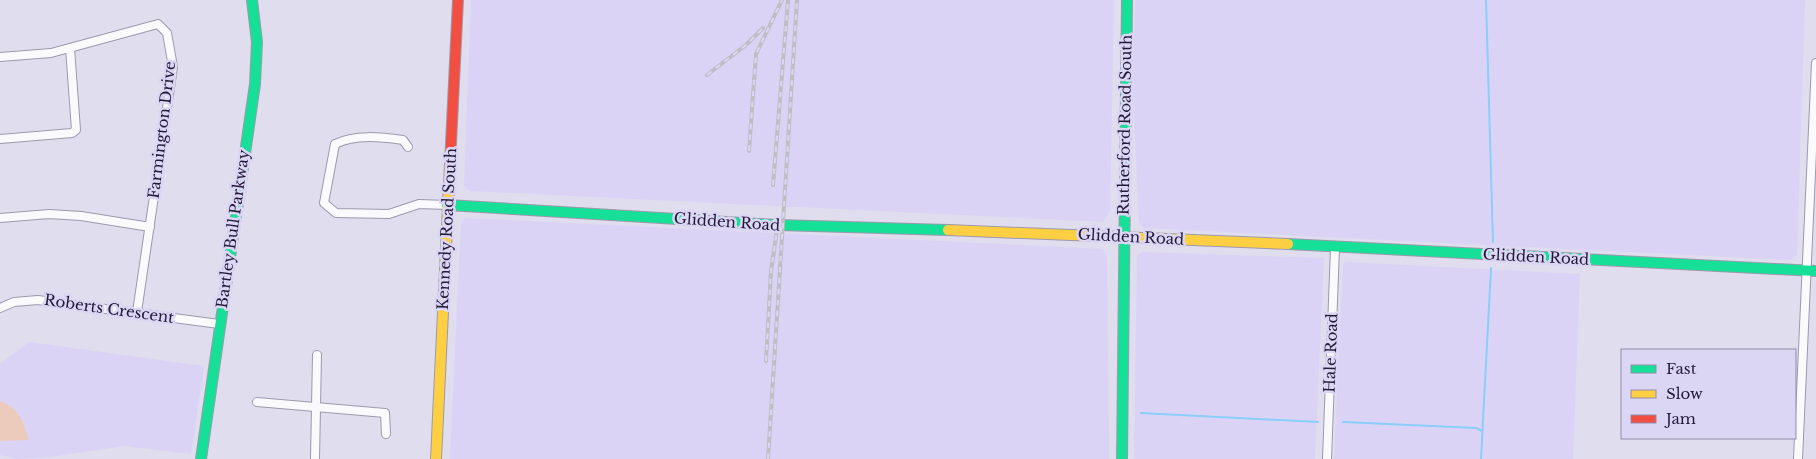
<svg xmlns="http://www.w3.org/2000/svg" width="1816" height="459" viewBox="0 0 1816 459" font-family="'Libre Baskerville',serif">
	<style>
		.built { fill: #dad3f6 }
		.green { fill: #eccbbd }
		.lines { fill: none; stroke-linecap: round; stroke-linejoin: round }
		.stream { stroke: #8acef9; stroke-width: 2 }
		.street-casing { stroke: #9d99ad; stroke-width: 10 }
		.fast-casing { stroke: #9d99ad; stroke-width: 12 }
		.slow-casing { stroke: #9d99ad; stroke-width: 12 }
		.jam-casing { stroke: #9d99ad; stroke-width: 12 }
		.street { stroke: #fafafc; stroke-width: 8 }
		.fast { stroke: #16e098; stroke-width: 10 }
		.slow { stroke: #ffcf43; stroke-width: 10 }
		.jam { stroke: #f24e42; stroke-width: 10 }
		.rail-casing { stroke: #bfbec4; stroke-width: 4 }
		.rail { stroke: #dcd6f5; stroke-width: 2; stroke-dasharray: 5.5; stroke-linecap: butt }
		.labels { text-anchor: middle; stroke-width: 5; stroke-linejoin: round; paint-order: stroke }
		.street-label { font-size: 15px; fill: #221a37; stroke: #dcd6f5 }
	</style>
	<rect width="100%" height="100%" fill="#e0ddee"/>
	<g class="built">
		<polygon points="471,0 1114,0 1110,210 1103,222 470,191 464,185"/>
		<polygon points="1135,0 1805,0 1797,255 1791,260 1144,228 1139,222 1133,96"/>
		<polygon points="466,218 1103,249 1107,256 1109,459 450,459 461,222"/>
		<polygon points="1142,252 1324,258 1315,459 1134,459 1137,256"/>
		<polygon points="1346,262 1580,274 1573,459 1334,459 1343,265"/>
		<polygon points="29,342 204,366 191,454 124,446 44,458 17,459 0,455 0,364"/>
	</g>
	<path class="green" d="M0,401C18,407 25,422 28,440L0,441Z"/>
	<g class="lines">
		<g class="stream">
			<polyline points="1486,0 1493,242"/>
			<polyline points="1141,413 1318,422"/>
			<polyline points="1343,422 1476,428 1482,431"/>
			<polyline points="1481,459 1491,268"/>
		</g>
		<g class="street-casing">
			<g id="street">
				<polyline points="0,57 51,53 158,24 167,33 173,67 137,312"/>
				<polyline points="0,139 72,133 76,130 70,48"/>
				<path d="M408,147L403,140C381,137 355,134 335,144L324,203L336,213L389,214L419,204L447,205"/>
				<polyline points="0,218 49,214 81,216 150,227"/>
				<polyline points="0,308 14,302 38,300 219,324"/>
				<polyline points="257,402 385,413 386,434"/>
				<polyline points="315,459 317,355"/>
				<polyline points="1327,459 1335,248"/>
				<polyline points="1798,459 1816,63"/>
			</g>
		</g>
		<g class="fast-casing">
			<g id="fast">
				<polyline points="447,205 778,225 948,230"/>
				<polyline points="1288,244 1816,271"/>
				<polyline points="201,459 255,84 257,42 252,0"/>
				<polyline points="1122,459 1127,0"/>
			</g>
		</g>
		<g class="slow-casing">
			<g id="slow">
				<polyline points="948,230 1288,244"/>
				<polyline points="436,459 450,164"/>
			</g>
		</g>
		<g class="jam-casing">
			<polyline id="jam" points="450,164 458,0"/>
		</g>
		<use href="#street" class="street"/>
		<use href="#fast" class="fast"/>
		<use href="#slow" class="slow"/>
		<use href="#jam" class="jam"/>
		<g class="rail-casing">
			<g id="rail">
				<polyline points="707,75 746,45 763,28"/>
				<polyline points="749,151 756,54 782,0"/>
				<polyline points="773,185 788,0"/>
				<polyline points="766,361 771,271 777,230"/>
				<polyline points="768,459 797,0"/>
			</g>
		</g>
		<use href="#rail" class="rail"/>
	</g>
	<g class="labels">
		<g class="street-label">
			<text transform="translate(1125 125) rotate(-89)" y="5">Rutherford Road South</text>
			<text transform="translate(162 130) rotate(-83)" y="5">Farmington Drive</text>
			<text transform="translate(727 222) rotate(4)" y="5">Glidden Road</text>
			<text transform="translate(233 229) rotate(-82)" y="5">Bartley Bull Parkway</text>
			<text transform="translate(447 229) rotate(-87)" y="5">Kennedy Road South</text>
			<text transform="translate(1131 237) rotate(3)" y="5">Glidden Road</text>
			<text transform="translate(1536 257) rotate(3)" y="5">Glidden Road</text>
			<text transform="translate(109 309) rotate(8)" y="5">Roberts Crescent</text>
			<text transform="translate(1331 353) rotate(-88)" y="5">Hale Road</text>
		</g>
	</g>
	<rect x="1621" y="349" width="175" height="90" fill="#dcd6f5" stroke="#928ba9"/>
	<rect x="1631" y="365" width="25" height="8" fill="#16e098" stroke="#928ba9"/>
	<text x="1666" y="374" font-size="15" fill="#221a37">Fast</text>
	<rect x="1631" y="390" width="25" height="8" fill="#ffcf43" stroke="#928ba9"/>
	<text x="1666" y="399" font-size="15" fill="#221a37">Slow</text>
	<rect x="1631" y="415" width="25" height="8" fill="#f24e42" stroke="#928ba9"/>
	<text x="1666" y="424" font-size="15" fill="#221a37">Jam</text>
</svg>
